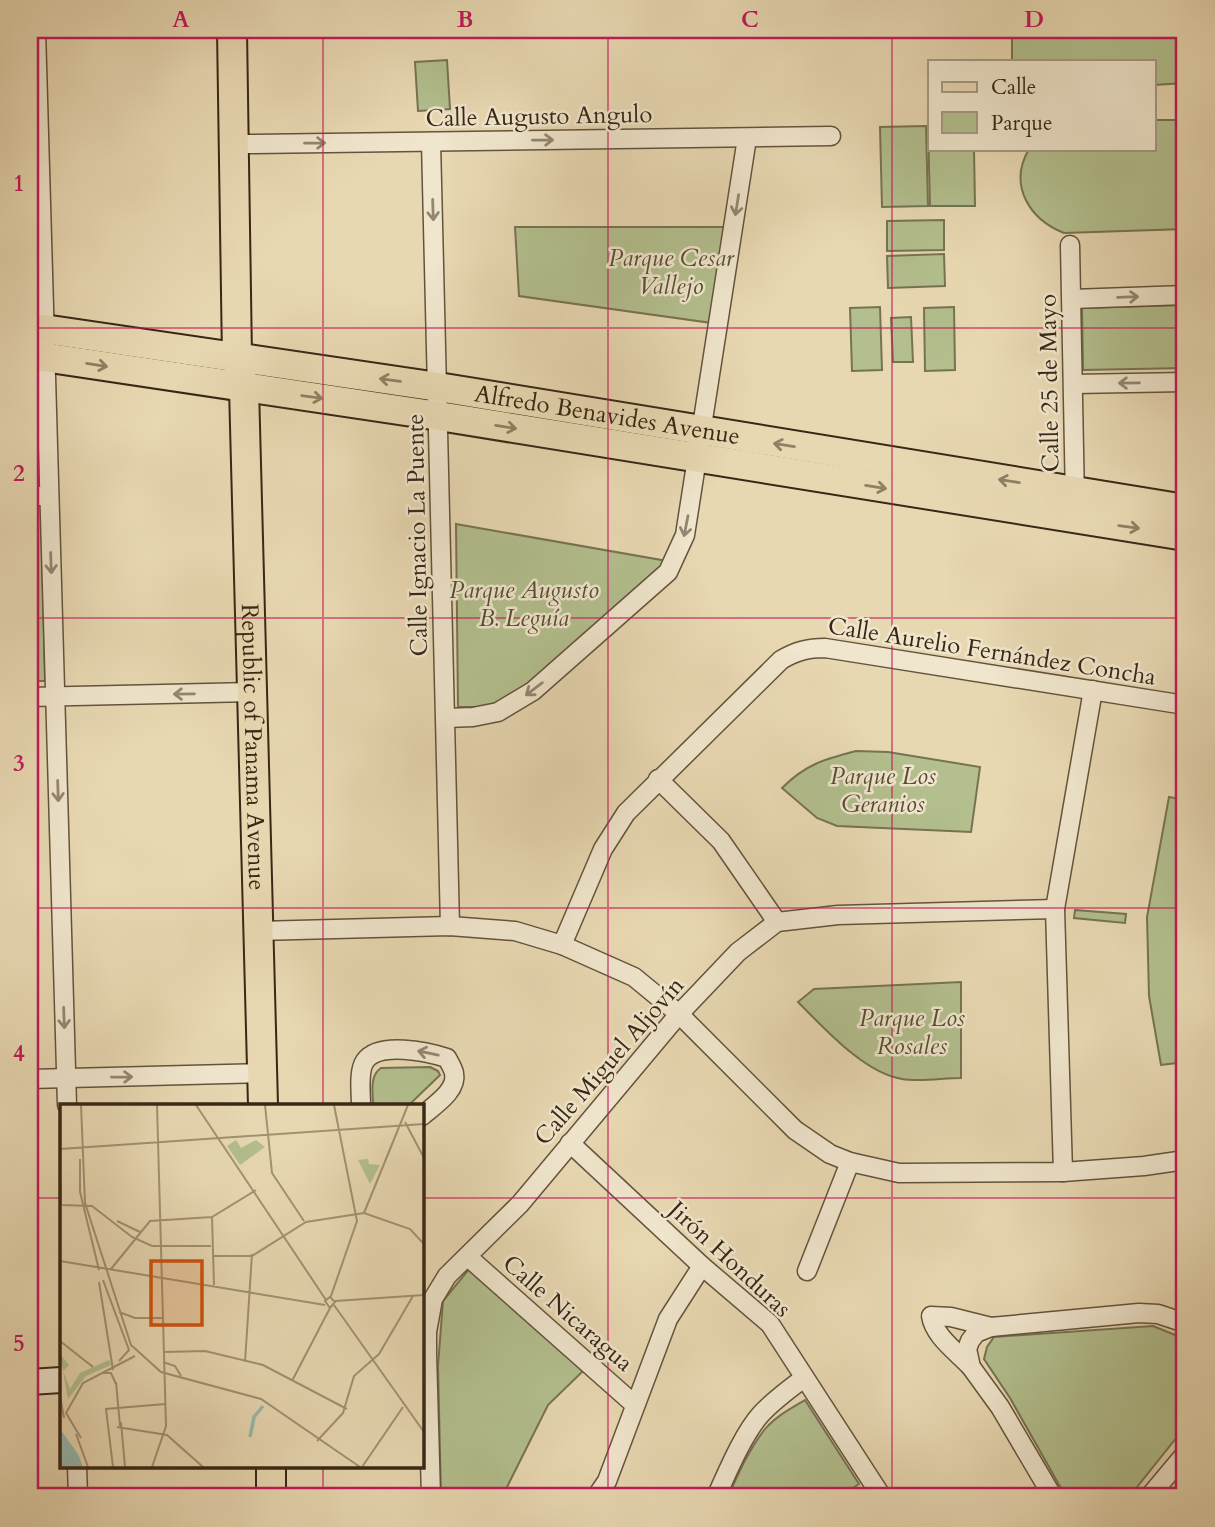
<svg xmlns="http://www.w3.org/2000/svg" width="1215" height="1527" viewBox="0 0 1215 1527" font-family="Cardo,serif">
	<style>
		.green { fill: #b3bf8e; stroke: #767352; stroke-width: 2 }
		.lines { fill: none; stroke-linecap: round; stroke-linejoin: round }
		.street-casing { stroke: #64533c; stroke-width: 21 }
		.secondary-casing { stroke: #382715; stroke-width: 28 }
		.primary-casing { stroke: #382715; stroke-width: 32 }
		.street { stroke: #f0e6cd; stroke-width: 18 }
		.secondary { stroke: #f0e6cd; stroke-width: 24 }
		.primary { stroke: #e8d8b2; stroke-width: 28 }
		.oneway { stroke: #948671 }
		.oneway2 { stroke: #908064 }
		.grid { fill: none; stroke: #c2185b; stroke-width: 2; stroke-opacity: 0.55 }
		.labels { text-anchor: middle; stroke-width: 5; stroke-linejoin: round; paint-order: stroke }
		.street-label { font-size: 24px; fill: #382715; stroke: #f0e6cd }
		.park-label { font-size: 24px; font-style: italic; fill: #574d33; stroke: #f0e6cd }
		.inset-river { fill: none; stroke: #97b9b0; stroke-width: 3.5 }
		.inset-road { fill: none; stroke: #a29173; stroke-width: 2 }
		.view { fill: #ce520d; fill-opacity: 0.15; stroke: #ce520d; stroke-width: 3.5 }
		.inset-edge { fill: none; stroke: #382715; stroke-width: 3.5 }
		.neatline { fill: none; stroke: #c2185b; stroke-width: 2.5 }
		.grid-label { font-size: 23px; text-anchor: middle; font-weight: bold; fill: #c2185b }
	</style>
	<rect width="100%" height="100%" fill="#e8d8b2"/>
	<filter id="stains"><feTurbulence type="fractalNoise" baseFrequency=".00286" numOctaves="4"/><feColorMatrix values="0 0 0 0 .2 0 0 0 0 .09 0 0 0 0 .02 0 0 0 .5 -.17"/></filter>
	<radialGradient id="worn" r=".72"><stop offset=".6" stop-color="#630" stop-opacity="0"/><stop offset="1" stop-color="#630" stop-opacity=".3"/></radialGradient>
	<g class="green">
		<polygon points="1012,30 1185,30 1185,83 1154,85 1154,61 1012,61"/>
		<polygon points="447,60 450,109 418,111 415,62"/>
		<path d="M1154,120H1178L1185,124V229L1064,233C1029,219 1008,185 1029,149H1154Z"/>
		<polygon points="926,126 928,206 882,207 880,127"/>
		<polygon points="928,126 930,149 974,149 975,206 930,206"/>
		<polygon points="944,220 944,250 887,251 887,221"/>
		<polygon points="515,227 727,227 712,323 519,296"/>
		<polygon points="944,254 945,286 888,288 887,256"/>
		<polygon points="1185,305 1185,368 1083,370 1082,308"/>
		<polygon points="880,307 882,370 852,371 850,308"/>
		<polygon points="954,307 955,370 925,371 924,308"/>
		<polygon points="911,317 913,362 893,362 891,318"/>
		<polygon points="30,506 41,506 45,681 30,681"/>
		<polygon points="456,524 667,561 530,687 494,707 458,707"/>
		<path d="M856,751L888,752L980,767L971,832L837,826L817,818L782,788C806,764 825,759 856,751Z"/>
		<polygon points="1169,797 1185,800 1185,1062 1161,1065 1149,996 1147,917"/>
		<polygon points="1075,910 1126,914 1125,923 1074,918"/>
		<path d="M961,982V1078C943,1078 920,1082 902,1079C864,1073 824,1028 798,1002L814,989Z"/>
		<path d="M430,1067L438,1071L440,1075L409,1105H373C373,1093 369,1076 381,1068Z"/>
		<polygon points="470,1268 583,1371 548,1405 502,1497 441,1497 438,1366 443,1301"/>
		<polygon points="1153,1326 1185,1339 1185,1427 1129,1497 1066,1497 1010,1398 984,1359 987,1347 994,1337"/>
		<path d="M805,1400L859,1484L839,1497H728C738,1474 749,1449 765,1429C775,1417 791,1408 805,1400Z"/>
	</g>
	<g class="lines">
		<g class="street-casing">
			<g id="street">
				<polyline points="36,30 67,1105"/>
				<polyline points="431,142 450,926"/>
				<polyline points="247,144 831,136"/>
				<polyline points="1070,245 1075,501"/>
				<polyline points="1072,299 1185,295"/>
				<polyline points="1074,384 1185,382"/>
				<polyline points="30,496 49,496"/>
				<polyline points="30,697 252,692"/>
				<polyline points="446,718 473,717 498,712 533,691 668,572 685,535 747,138"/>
				<polyline points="658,779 721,841 777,922"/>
				<polyline points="258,931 450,926 515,931 562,945 634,977 679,1014 795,1130 830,1154 850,1162 899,1173 1063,1172 1144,1166 1185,1160"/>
				<path d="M562,945L603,849L626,813L781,660C796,651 808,648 825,648L1185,705"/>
				<polyline points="30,1079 262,1073"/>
				<path d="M361,1105C361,1093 358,1071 365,1061C379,1041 428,1052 447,1058C449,1062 453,1068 454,1073C458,1091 433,1106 422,1116"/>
				<polyline points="570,1143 702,1266 770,1324 882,1497"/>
				<polyline points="1063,1172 1055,909 1093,690"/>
				<polyline points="468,1257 635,1405"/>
				<polyline points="807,1271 850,1162"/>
				<path d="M970,1366C957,1352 934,1336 931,1316L951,1317L991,1327"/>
				<polyline points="77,1466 78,1497"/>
				<polyline points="431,1497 427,1354 427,1332 433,1299 447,1276 520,1204 679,1014 738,952 777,922 838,915 1055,909"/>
				<polyline points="596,1497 607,1481 668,1319 702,1266"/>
				<path d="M716,1497C727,1473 743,1434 761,1414C774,1400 789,1389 804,1378"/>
				<polyline points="1053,1497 1000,1407 971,1367 967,1349 970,1341 976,1333 991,1327 1139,1313 1158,1314 1185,1323"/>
				<polyline points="1149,1497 1185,1454"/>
			</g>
		</g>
		<g class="secondary-casing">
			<polyline id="secondary" points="30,1382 61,1380"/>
		</g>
		<g class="primary-casing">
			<g id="primary">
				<path id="s1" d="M232,30L237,358L244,388L263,1105"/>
				<path id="s2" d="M30,327L438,387L1185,509"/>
				<polyline points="30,355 439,416 1185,536"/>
				<polyline points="271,1466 271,1497"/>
			</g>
		</g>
		<use href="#street" class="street"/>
		<use href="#secondary" class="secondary"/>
		<use href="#primary" class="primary"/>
	</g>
	<defs><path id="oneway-shaft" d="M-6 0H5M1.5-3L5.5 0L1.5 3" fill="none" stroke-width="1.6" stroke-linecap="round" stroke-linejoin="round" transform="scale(1.75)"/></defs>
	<g class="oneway">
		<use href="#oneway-shaft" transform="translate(543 140) rotate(-1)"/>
		<use href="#oneway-shaft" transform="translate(315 143) rotate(-1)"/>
		<use href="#oneway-shaft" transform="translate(737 205) rotate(99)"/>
		<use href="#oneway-shaft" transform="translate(433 210) rotate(88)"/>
		<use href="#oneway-shaft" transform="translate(1128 297) rotate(-2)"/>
		<use href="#oneway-shaft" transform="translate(1129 383) rotate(179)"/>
		<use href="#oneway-shaft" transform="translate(686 526) rotate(101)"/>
		<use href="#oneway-shaft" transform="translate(51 563) rotate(88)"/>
		<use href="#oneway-shaft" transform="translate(534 689) rotate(143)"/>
		<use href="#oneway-shaft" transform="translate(184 694) rotate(179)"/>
		<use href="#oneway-shaft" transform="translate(58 791) rotate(88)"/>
		<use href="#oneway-shaft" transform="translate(64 1018) rotate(88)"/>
		<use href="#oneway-shaft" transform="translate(428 1053) rotate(-168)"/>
		<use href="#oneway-shaft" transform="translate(122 1077) rotate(-1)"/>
	</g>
	<g class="oneway2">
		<use href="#oneway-shaft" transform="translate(97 365) rotate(9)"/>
		<use href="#oneway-shaft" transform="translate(390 380) rotate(-172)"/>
		<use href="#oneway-shaft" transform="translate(312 397) rotate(8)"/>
		<use href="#oneway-shaft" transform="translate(506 427) rotate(9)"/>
		<use href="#oneway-shaft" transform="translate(784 445) rotate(-171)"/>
		<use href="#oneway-shaft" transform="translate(1009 481) rotate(-171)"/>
		<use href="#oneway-shaft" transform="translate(876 487) rotate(9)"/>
		<use href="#oneway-shaft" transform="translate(1129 527) rotate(8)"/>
	</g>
	<path class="grid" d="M323,30V1105M608,30V1497M892,30V1497M30,328H1185M30,618H1185M30,908H1185M30,1198H61M422,1198H1185M323,1466V1497"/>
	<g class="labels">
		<g class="street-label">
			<text transform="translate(539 116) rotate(-1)" y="8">Calle Augusto Angulo</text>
			<text transform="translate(1049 383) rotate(-91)" y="8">Calle 25 de Mayo</text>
			<text dy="8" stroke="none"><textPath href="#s2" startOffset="584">Alfredo Benavides Avenue</textPath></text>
			<text transform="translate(417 535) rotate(-91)" y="8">Calle Ignacio La Puente</text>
			<text transform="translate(992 651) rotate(9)" y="8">Calle Aurelio Fernández Concha</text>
			<text dy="8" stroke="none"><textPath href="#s1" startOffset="718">Republic of Panama Avenue</textPath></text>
			<text transform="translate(609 1061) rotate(-49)" y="8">Calle Miguel Aljovín</text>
			<text transform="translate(730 1259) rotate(43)" y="8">Jirón Honduras</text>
			<text transform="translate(568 1313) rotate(41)" y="8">Calle Nicaragua</text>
		</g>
		<g class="park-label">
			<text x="671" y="266">Parque Cesar<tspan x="671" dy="28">Vallejo</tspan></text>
			<text x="524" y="598">Parque Augusto<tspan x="524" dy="28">B. Leguía</tspan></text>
			<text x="883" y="784">Parque Los<tspan x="883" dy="28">Geranios</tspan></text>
			<text x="912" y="1026">Parque Los<tspan x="912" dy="28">Rosales</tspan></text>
		</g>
	</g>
	<g transform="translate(60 1104)">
		<rect width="364" height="364" fill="#e8d8b2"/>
		<path d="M176,36L181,44L196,36L205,43L180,61L167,42ZM308,55L309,60L320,61L310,80L298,56ZM0,250L9,261L3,267L10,285L20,269L49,256L51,261L26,272L8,295Z" fill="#b3bf8e"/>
		<path d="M0,325L18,350L23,363H0Z" fill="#97b9b0"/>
		<path class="inset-river" d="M190,333L194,313L203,302"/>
		<path class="inset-road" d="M21,1L25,99L71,241L101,268L201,295L300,363M136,1L266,196M205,1L212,69L244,117M345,18L364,54M0,45L364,20M20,55V88L39,166M0,70L1,101M0,101L32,102L72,133L92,142H151M304,109L348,1M152,113L154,181M57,117L80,128M152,152H192L246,118L304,109L350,125L364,140M0,157L265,201M51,165L90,117L152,113L196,86M43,176L69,246L59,257M39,178L53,266M270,193L275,198L270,204L265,197L271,192L297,117L274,1M275,197L364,191M274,201L364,328M59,208L75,214H102M0,237L33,263M103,248L145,247L203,261L287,305M103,258L115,262L121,272M185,258L192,150M42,269H51L56,280M232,277L270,204M56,278L60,322M0,292L4,314M61,318L65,363M57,323L107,331L143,363M16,330L28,363M21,334L6,309L23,279L75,252M257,337L283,309L294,272L319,250L353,192M53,363L46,305L105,300M92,363L106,322L97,1M302,363L343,303"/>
		<path class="view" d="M91,157H142V221H91Z"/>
		<rect width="364" height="364" class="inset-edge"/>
	</g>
	<rect width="1215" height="1527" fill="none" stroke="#e8d8b2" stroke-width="77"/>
	<rect x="928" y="60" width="228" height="91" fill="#f0e6cd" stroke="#a69a83" stroke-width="2"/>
	<rect x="942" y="82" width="35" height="10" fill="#e8d8b2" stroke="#a69a83" stroke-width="2"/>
	<text x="991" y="94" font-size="21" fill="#382715">Calle</text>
	<rect x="942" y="112" width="35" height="21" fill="#b3bf8e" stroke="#a69a83" stroke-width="2"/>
	<text x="991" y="130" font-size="21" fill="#382715">Parque</text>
	<rect x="38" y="38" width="1138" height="1450" class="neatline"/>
	<g class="grid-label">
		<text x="181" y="27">A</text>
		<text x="465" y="27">B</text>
		<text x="750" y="27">C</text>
		<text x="1034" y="27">D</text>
		<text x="19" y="191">1</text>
		<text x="19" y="481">2</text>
		<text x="19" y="771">3</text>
		<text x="19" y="1061">4</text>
		<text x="19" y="1351">5</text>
	</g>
	<rect width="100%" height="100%" filter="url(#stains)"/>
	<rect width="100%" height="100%" fill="url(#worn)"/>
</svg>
